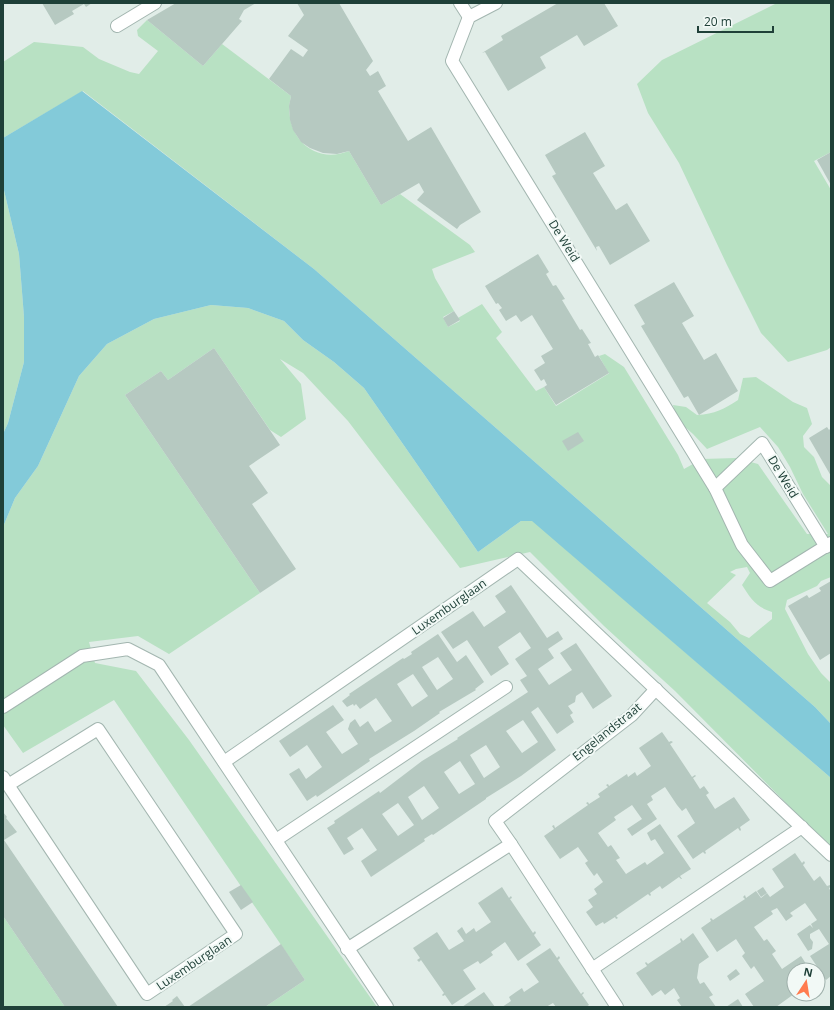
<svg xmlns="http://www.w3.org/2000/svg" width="834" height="1010" viewBox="0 0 834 1010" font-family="'Open Sans',sans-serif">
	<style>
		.green { fill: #b8e1c3; fill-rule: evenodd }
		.water { fill: #83cad9 }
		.building { fill: #b6c9c1; fill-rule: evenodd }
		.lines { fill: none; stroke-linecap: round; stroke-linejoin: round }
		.street-casing { stroke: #a3b6b0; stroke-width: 14 }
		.street { stroke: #fff; stroke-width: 12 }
		.labels { text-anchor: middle; stroke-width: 4; stroke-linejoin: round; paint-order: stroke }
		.street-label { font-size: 12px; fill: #1f4038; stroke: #f2f9f6 }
	</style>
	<rect width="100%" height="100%" fill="#e1ede8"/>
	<g class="green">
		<polygon points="777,3 831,3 831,152 814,161 831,190 831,347 827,350 788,362 761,333 727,265 679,163 648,113 637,84 662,60"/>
		<path d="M147,20L203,66L222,44L291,96C282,132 311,166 349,151L381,205L400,194L470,245L475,252L432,269L435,278L454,311L443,317L448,327L460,321L458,318L482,304L502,332L496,338L536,391L544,387L556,406L608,374H609L599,356L605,354L624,367L678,455L684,469L702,459L736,458L758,464L807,534H828L803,494L790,467L778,447L760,427L707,449L693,434L677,420L673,405L686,407L697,415C715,414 724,409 738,400L743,378L756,377L793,402L807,408L812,424L803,436L804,447L814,457L822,477L831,486V577L821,581L817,586L787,600L785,609L808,654L821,673L831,683V724L815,707L314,269L83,91L3,138V62L34,42L83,47L99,59L130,72L139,74L158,51L138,36L137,30ZM747,567L750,573L742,585C751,599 756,607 772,612V619L749,638L740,634L730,622L707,603L736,575L730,572L736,569Z"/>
		<polygon points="3,186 19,254 24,317 24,362 8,423 3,434"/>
		<polygon points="211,305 248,308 284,321 303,340 334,362 364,388 478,552 521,521 532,520 831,778 831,846 804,821 675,691 604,626 530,552 460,568 348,421 303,373 280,359 301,384 306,419 281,437 270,430 214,348 168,380 161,371 125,395 260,593 169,654 138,636 89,642 95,663 136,671 189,740 377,1007 265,1007 305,980 114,700 23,753 3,725 3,527 15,498 38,466 79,376 107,344 154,319"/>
		<polygon points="3,916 65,1007 3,1007"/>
	</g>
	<polygon class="water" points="82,91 314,269 815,707 831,724 831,778 532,521 521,521 478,552 364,388 334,362 303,340 284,321 248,308 211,305 154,319 107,344 79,376 38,466 15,498 3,527 3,434 8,423 24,362 24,317 19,254 3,186 3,138"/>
	<g class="building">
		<polygon points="42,3 92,3 86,7 84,4 72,11 74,14 55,25"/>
		<polygon points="176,3 256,3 244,10 239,19 242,21 203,66 147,20"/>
		<polygon points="297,3 339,3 373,61 366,70 370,76 378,71 386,86 378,91 408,141 431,127 481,212 460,225 457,229 417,200 424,192 419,183 381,205 349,151 337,154 323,153 310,148 301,142 293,130 290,120 289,106 291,96 269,79 291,49 303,57 308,50 288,36 304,15"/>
		<polygon points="558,3 604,3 618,26 584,46 577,35 540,57 546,68 508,91 485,52 482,53 503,40 501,36"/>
		<polygon points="585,132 605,166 593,173 616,210 627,203 650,241 610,265 599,246 596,247 597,251 552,176 556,174 545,155"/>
		<polygon points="831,152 831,185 817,160"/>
		<polygon points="538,254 549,272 546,274 553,286 556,285 565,299 562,300 580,330 582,329 591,343 588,344 595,357 598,355 609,373 556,405 544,387 547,385 544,379 541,381 534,370 545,363 541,356 553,349 532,315 521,322 516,315 506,321 499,310 502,308 498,303 496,304 485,286"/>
		<polygon points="674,282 694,316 682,323 704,360 716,353 738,391 699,415 688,396 684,398 641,326 645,324 634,305"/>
		<polygon points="454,311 460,320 448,327 443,318"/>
		<polygon points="214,348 280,445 249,466 268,493 252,504 296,569 260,593 125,395 161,371 168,380"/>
		<polygon points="827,427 829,430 831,428 831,476 809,438"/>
		<polygon points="578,432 584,441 568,451 562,441"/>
		<polygon points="831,581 831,653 820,660 788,606 807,595 809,598 821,591 819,588"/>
		<path d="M511,585L547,638L558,631L563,639L548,649L554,658L538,669L549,685L572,670L560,653L576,643L612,696L593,709L582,692L576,696L575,702L568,706L573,713L570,715L574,722L557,734L538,707L531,712L556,750L521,776L486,798V799L433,835L432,834L424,839L425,841L371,877L361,861L377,850L362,828L347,838L354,849L344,855L327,828L335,823L334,821L379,791L380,793L422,761L458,739L457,738L528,692L520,680L527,676L515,659L531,648L520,632L498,647L509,664L491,676L467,640L453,649L441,632L473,611L484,627L506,612L495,596ZM523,720L538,742L522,753L506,731ZM486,745L500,767L484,778L470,755ZM460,761L475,784L459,794L444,772ZM424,786L439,808L422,820L408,797ZM398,803L414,825L398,836L382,814Z"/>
		<path d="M438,634L457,662L466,655L484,682L475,689L476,690L439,712L440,713L414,731L369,759L370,761L317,797L316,795L307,801L289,774L299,768L306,779L322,767L307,745L290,757L279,741L333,705L344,720L326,732L342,754L358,744L348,729L350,723L355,719L360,727L368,721L375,732L392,721L376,698L360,709L356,704L354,706L353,704L347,707L342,701L350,695L349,694L403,658L404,659L412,654L411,652ZM438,657L453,679L437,690L422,667ZM413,674L428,696L412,707L397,684Z"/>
		<polygon points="662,732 669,742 671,741 673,742 670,744 692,777 695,775 696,776 693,778 700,789 704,786 709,793 706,795 715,809 734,797 750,820 740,827 741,830 740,831 738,828 705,851 706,853 705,854 703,852 693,859 677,836 695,823 686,808 682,811 677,805 665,787 651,796 653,800 647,804 657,819 632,836 627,829 642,819 632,805 614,817 616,820 598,833 608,847 611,845 620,858 616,860 626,874 645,862 647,865 664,853 655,839 651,841 647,833 660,824 691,869 680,876 682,879 681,879 679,877 662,889 660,886 650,893 651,895 650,896 648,894 616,916 618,918 616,919 615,917 604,924 603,922 596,926 586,912 593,907 588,900 597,894 594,889 603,882 597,873 594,876 589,869 585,863 588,861 578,847 560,859 544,836 554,829 552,826 554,825 555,828 588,805 586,803 588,802 589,804 600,797 598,794 608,787 606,785 608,784 609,786 627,774 628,777 635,772 637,776 651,766 639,748"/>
		<polygon points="3,812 7,817 6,818 17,832 4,840 118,1007 65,1007 3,916"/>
		<polygon points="795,853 802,863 804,861 805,863 803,865 814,881 820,876 827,886 830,885 831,887 829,888 831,892 831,976 826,980 810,956 829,944 819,929 810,934 810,938 813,942 812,949 808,951 797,934 810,925 813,928 811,924 817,920 805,903 790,913 793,916 786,921 777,908 771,911 773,914 754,927 764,941 767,939 776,951 772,954 782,969 801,956 810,970 794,970 794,994 776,1007 754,1007 745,994 764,981 754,966 751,969 742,956 745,953 736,939 717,952 701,928 711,921 710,919 711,918 713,920 745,899 743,897 745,895 746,898 756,891 761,898 767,893 770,897 784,887 772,869"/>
		<polygon points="241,885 253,902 241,910 229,892"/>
		<polygon points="502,887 509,898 511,896 512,898 510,899 533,933 535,931 536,933 534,935 541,945 518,961 505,942 491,952 493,955 486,960 480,964 478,961 463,970 476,989 452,1005 445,995 443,996 442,995 444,993 421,960 419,962 417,960 420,958 413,948 437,932 449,950 464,941 457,931 462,927 466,934 474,928 476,932 491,922 478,903"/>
		<polygon points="763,887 767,893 761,897 757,891"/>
		<polygon points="693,933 709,957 699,964 697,978 700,984 704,982 713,995 709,997 716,1007 682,1007 677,1000 680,998 674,988 665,995 661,990 652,996 636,973 647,966 645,963 646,962 648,964 681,942 680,939 681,938 683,941"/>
		<polygon points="281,944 305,980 265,1007 188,1007"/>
		<polygon points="550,948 557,958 559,956 560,958 558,960 581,994 583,992 584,993 582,995 589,1005 586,1007 556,1007 553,1003 546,1007 502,1007 511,1001 509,997 516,992 522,988 524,992 539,982 526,964"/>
		<polygon points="736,969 740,974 730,981 727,976"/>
		<polygon points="484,992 495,1007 462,1007"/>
		<polygon points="177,996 185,1007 164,1007 173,1001 172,1000"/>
		<polygon points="738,999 743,1007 726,1007"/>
	</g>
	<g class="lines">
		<g class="street-casing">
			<g id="street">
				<polyline points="460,3 469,17"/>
				<polyline points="496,3 469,17 452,61 715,488 742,545 770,581 831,543"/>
				<polyline points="117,26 155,3"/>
				<polyline points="715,488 762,443 826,547"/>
				<polyline points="3,707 82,656 128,649 159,665 387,1007"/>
				<polyline points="224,762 518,559 831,855"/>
				<polyline points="3,777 8,785 147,994 236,934 98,729 8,785"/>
				<polyline points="276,840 506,687"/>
				<polyline points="511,844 495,821 632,715 656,689"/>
				<polyline points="347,949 511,844 617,1007"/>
				<polyline points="592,969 802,827"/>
			</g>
		</g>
		<use href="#street" class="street"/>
	</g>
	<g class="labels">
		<g class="street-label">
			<text transform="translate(564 241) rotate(58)" y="4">De Weid</text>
			<text transform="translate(783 477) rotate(59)" y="4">De Weid</text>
			<text transform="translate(449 607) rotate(-35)" y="4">Luxemburglaan</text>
			<text transform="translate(607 732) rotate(-39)" y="4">Engelandstraat</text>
			<text transform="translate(194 963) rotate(-34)" y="4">Luxemburglaan</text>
		</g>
	</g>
	<rect width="834" height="1010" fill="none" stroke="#1f4038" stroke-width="8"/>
	<g transform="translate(806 982) rotate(12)"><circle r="19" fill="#f2f9f6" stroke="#9eafaa"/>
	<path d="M0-3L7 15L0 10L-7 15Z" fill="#ff7b4e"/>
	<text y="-6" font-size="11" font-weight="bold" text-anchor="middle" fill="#1f4038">N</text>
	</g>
	<path d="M698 26v6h75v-6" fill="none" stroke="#1f4038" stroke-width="2"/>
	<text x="704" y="26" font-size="12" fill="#1f4038" stroke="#f2f9f6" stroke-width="3" paint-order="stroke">20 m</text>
</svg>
